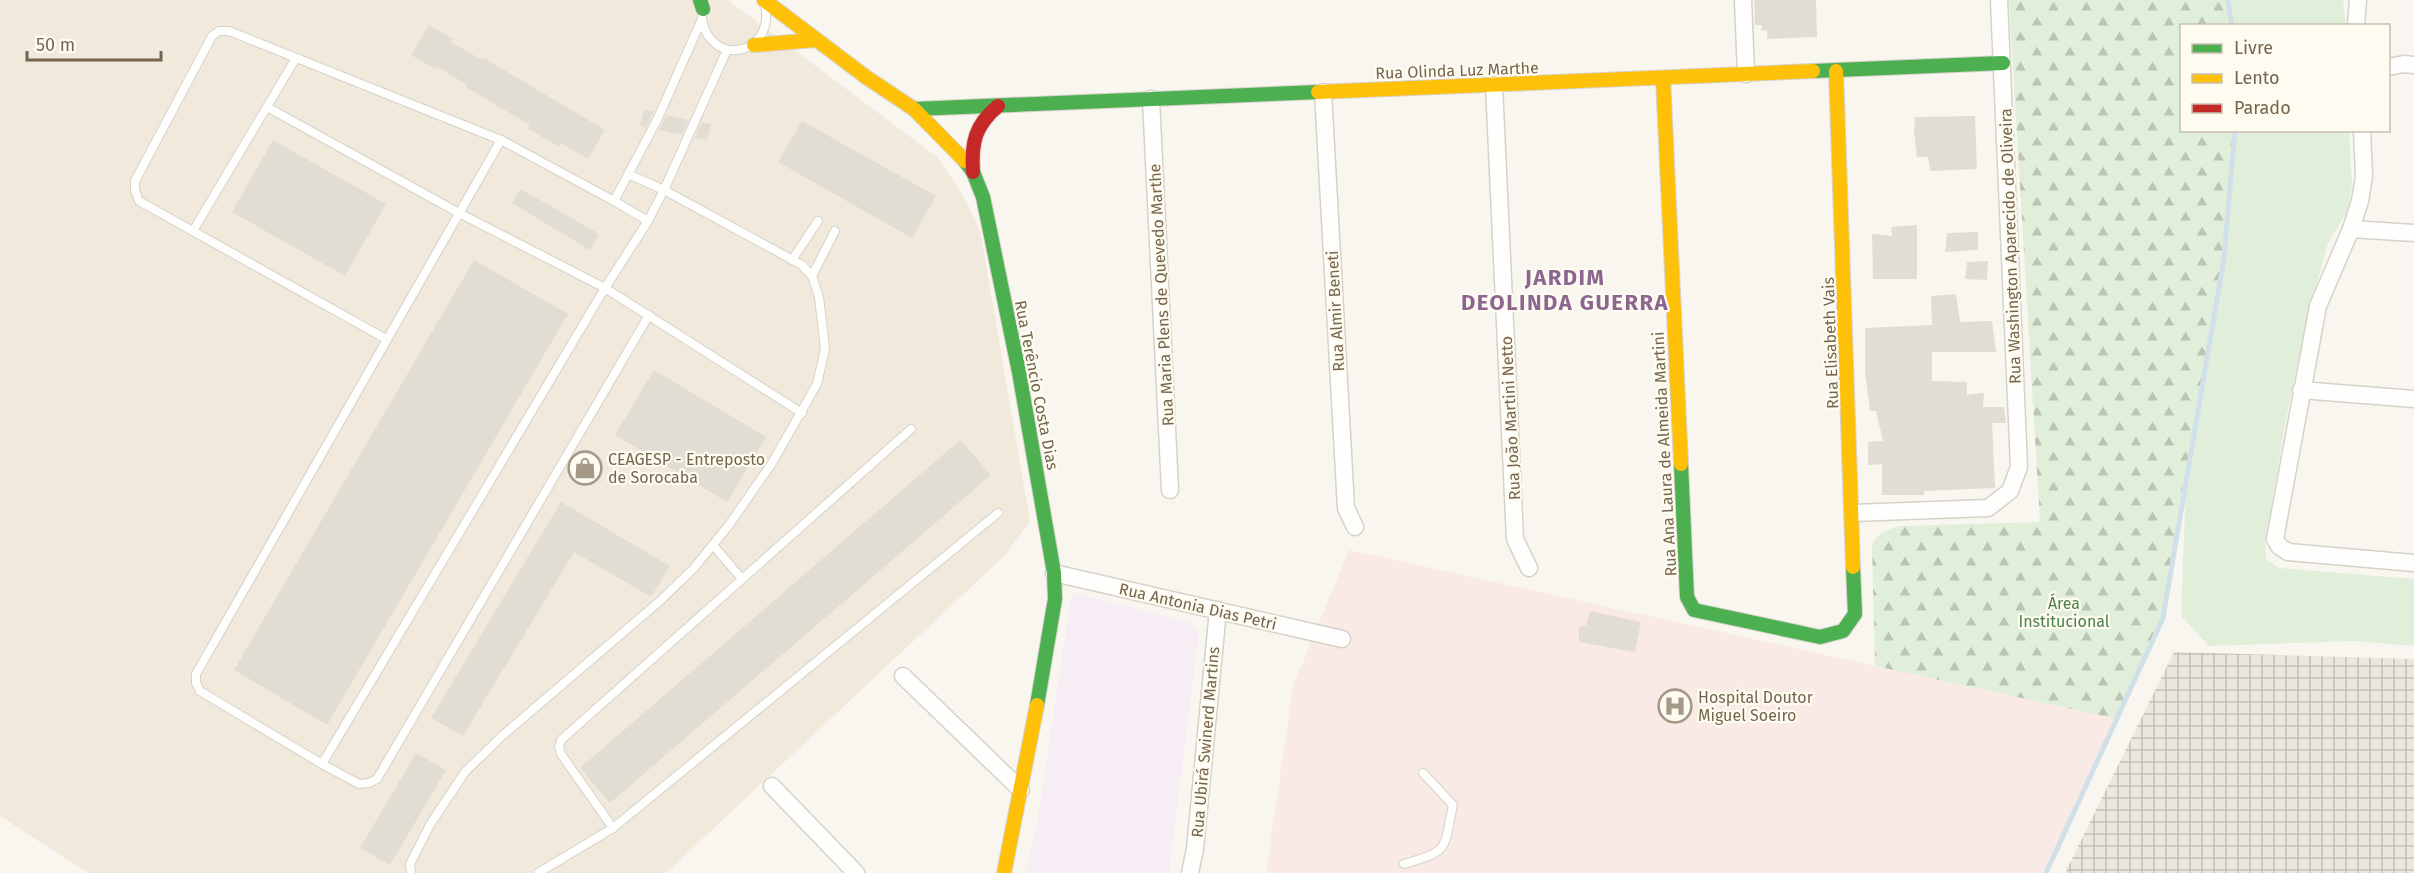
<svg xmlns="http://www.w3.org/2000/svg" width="2414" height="873" viewBox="0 0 2414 873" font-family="'Fira Sans',sans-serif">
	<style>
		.commercial { fill: #f2e9dd }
		.industrial { fill: url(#industrial-grid) }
		.education { fill: #f7edf4 }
		.medical { fill: #f9eae5 }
		.forest { fill: url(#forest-firs) }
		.park { fill: #e1efda }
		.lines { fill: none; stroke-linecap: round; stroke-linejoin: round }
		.stream { stroke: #d0e0e8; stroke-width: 5 }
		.building { fill: #e2ddd3 }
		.lane-casing { stroke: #d5d2c9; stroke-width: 10 }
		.street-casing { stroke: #d5d2c9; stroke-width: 19 }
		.fast-casing { stroke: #d7d3cb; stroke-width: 16 }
		.slow-casing { stroke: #d7d3cb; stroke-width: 16 }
		.jam-casing { stroke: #d7d3cb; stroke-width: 16 }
		.lane { stroke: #fefefc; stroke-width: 8 }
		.street { stroke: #fefefc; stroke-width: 16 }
		.fast { stroke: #4caf50; stroke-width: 14 }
		.slow { stroke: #ffc107; stroke-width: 14 }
		.jam { stroke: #c62828; stroke-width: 14 }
		.labels { text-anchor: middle; stroke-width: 4.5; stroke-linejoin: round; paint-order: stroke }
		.street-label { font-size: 16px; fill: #76654e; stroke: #fefcf1 }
		.poi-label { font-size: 16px; fill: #76654e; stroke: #fefcf1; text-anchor: start }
		.park-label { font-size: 16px; fill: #4e8049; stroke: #fefcf1 }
		.district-label { font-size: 22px; font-weight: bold; letter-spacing: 1.5px; fill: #8c6691; stroke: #fefcf1 }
	</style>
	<defs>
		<pattern id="industrial-grid" width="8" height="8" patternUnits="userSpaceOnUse" patternTransform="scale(1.5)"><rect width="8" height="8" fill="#ebe7df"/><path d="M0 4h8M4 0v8" fill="none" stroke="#c3bfb7"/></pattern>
		<pattern id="forest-firs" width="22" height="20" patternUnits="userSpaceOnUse" patternTransform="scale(1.5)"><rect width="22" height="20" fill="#e1efda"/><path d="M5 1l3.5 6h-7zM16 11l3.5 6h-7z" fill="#bbc5b3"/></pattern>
	</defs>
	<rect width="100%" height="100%" fill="#f8f6ee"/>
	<polygon class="commercial" points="0,0 728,0 937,157 960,190 980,230 1030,521 1004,556 666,873 88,873 0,816"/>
	<polygon class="industrial" points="2174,652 2414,659 2414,873 2065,873"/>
	<polygon class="education" points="1076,593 1192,623 1199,630 1169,873 1026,873 1037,824 1071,597"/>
	<polygon class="medical" points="1349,550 2117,719 2048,873 1266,873 1293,686"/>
	<path class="forest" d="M2009,0H2228L2232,25L2182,26V130L2235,131L2224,258L2163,618L2117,719L1875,666L1872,545C1878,532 1886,530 1900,526L2040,522Z"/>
	<g class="park">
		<polygon points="2228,0 2343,0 2346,25 2232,25"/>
		<polygon points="2235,131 2349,131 2352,185 2348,210 2328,243 2306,323 2286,419 2265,542 2266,559 2279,568 2414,579 2414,646 2355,641 2209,646 2181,616 2186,484 2224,258"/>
	</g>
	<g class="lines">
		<g class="stream">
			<polyline points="2228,0 2232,26"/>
			<polyline points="2046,873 2163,618 2224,258 2235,130"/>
		</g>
	</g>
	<g class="building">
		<polygon points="1754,0 1816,0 1817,37 1767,39 1767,30 1761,31 1762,25 1755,25"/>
		<polygon points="429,25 453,39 451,42 482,60 484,58 605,130 588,159 561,143 559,147 527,128 530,125 466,87 467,85 437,66 435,69 411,55"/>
		<polygon points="644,110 654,112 646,127 640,126"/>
		<polygon points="666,115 689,120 682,135 659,130"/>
		<polygon points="1975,116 1977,169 1930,171 1928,157 1917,157 1914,131 1915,117"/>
		<polygon points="802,121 936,196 912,238 778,162"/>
		<polygon points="701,122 711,124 707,140 695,138"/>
		<polygon points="273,140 386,204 345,276 232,212"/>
		<polygon points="521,189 599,234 590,250 512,203"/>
		<polygon points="1917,225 1917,279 1873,279 1872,234 1892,236 1891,227"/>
		<polygon points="1978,232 1978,250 1945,252 1947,233"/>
		<polygon points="474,260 568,314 327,725 234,670"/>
		<polygon points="1988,261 1987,280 1965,279 1967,262"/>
		<polygon points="1956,294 1960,322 1992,321 1996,352 1932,352 1932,381 1967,382 1967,395 1984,393 1983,407 2004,407 2006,423 1992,423 1995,488 1924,491 1924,495 1882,495 1882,464 1868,465 1868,442 1883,441 1876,411 1870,411 1865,372 1865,328 1932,325 1931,296"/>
		<polygon points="654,370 766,437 727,502 615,435"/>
		<polygon points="960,440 991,475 610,803 580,768"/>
		<polygon points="561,502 670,566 651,597 574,552 463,736 431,718"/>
		<polygon points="1590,611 1641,622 1635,652 1579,642 1579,627 1586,625"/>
		<polygon points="416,753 446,770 390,865 360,848"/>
	</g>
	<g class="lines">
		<g class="lane-casing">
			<g id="lane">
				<path d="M702,20C712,69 775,54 765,6"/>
				<polyline points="267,107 459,213 605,288 802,413"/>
				<polyline points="501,140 196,674 196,683 200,691 322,764 359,784 369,783 377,779 649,315"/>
				<polyline points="614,201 657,120 702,19 703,11"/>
				<polyline points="193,231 296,58"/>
				<polyline points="792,260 818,221"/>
				<polyline points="812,276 835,231"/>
				<polyline points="386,339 139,201 135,190 135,181 212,36 219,31 229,31 501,140 614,201 648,221"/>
				<polyline points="713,545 742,579"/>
				<polyline points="322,764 605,288 648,221 664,190 727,50"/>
				<polyline points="613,828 561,754 559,747 561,740 911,429"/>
				<path d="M1404,864C1450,850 1443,852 1453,805L1423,773"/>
				<polyline points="411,873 410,864 431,823 465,772 502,736 661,600 694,568 729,525 772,463 817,384 825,349 819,297 812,276 802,265 664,190 628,174"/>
				<polyline points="538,873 613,828 998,513"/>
			</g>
		</g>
		<g class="street-casing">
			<g id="street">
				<polyline points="1743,0 1746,74"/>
				<polyline points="2356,26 2358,0"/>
				<polyline points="2388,67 2404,64 2414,65"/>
				<polyline points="1494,85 1515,539 1529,568"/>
				<polyline points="1323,92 1346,508 1355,527"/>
				<polyline points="1151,99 1170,490"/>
				<polyline points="2362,130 2364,176 2360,201 2351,229 2318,306 2275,539 2279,546 2288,552 2414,563"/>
				<polyline points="2351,229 2414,233"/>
				<polyline points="2301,390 2414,399"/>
				<polyline points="1853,513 1988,508 2010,491 2019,467 1999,0"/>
				<polyline points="1054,573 1342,639"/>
				<polyline points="903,676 1021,790"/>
				<polyline points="772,786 856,873"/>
				<polyline points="1190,873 1195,849 1218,610"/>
			</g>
		</g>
		<g class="fast-casing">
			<g id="fast">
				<polyline points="700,0 703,9"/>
				<polyline points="1813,71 2003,63"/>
				<polyline points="914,109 1318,92"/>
				<polyline points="965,161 973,172 983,197 1019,372 1054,573 1055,599 1037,705"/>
				<polyline points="1681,464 1687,597 1694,610 1820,637 1843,631 1855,614 1853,567"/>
			</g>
		</g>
		<g class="slow-casing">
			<g id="slow">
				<polyline points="764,0 866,77 914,109 965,161"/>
				<polyline points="754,45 816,40"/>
				<polyline points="1836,71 1853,567"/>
				<polyline points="1663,78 1681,464"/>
				<polyline points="1318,92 1813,71"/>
				<polyline points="1004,873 1037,705"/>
			</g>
		</g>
		<g class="jam-casing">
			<path id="jam" d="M973,172C971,143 975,125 998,106"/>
		</g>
		<use href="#lane" class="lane"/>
		<use href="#street" class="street"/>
		<use href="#fast" class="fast"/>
		<use href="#slow" class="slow"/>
		<use href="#jam" class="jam"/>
	</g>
	<defs>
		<g id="shop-ring" transform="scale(1.725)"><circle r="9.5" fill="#fefcf1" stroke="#a49886" stroke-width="1.5"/><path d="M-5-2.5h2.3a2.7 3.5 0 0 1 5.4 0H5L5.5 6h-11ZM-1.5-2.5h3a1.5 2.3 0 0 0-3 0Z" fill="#a49886"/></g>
		<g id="hospital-ring" transform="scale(1.725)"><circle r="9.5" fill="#fefcf1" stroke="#a49886" stroke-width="1.5"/><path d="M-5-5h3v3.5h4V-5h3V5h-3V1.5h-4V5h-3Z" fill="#a49886"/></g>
	</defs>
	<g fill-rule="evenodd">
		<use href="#shop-ring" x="585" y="468"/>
		<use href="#hospital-ring" x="1675" y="706"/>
	</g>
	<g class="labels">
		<g class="street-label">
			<text transform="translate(1457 70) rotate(-2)" y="6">Rua Olinda Luz Marthe</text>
			<text transform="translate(2010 246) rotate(-92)" y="6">Rua Washington Aparecido de Oliveira</text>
			<text transform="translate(1161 295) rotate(-93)" y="6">Rua Maria Plens de Quevedo Marthe</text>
			<text transform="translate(1335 311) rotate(-93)" y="6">Rua Almir Beneti</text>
			<text transform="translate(1830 343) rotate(-92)" y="6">Rua Elisabeth Vais</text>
			<text transform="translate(1037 385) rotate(79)" y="6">Rua Terêncio Costa Dias</text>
			<text transform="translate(1510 418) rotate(-93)" y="6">Rua João Martini Netto</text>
			<text transform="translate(1664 454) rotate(-93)" y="6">Rua Ana Laura de Almeida Martini</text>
			<text transform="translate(1198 606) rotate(13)" y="6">Rua Antonia Dias Petri</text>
			<text transform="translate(1205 742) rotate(-85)" y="6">Rua Ubirá Swinerd Martins</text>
		</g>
		<g class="poi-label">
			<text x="608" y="465">CEAGESP - Entreposto<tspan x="608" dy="18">de Sorocaba</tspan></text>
			<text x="1698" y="703">Hospital Doutor<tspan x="1698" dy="18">Miguel Soeiro</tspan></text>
		</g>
		<g class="park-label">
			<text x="2064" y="609">Área<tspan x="2064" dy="18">Institucional</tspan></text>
		</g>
		<g class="district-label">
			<text x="1565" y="285">JARDIM<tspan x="1565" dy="25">DEOLINDA GUERRA</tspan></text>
		</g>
	</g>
	<rect x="2180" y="24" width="210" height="108" fill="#fefcf1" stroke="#c8c0b0" stroke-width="1.5"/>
	<rect x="2192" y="44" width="30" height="9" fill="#4caf50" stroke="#c8c0b0" stroke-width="1.5"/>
	<text x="2234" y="54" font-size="18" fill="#76654e">Livre</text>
	<rect x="2192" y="74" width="30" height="9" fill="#ffc107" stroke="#c8c0b0" stroke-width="1.5"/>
	<text x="2234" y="84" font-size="18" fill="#76654e">Lento</text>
	<rect x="2192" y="104" width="30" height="9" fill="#c62828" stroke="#c8c0b0" stroke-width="1.5"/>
	<text x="2234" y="114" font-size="18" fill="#76654e">Parado</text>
	<path d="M27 51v9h134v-9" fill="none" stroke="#76654e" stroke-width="3"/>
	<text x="36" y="51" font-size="18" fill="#76654e" stroke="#fefcf1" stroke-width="4.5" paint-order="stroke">50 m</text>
</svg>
